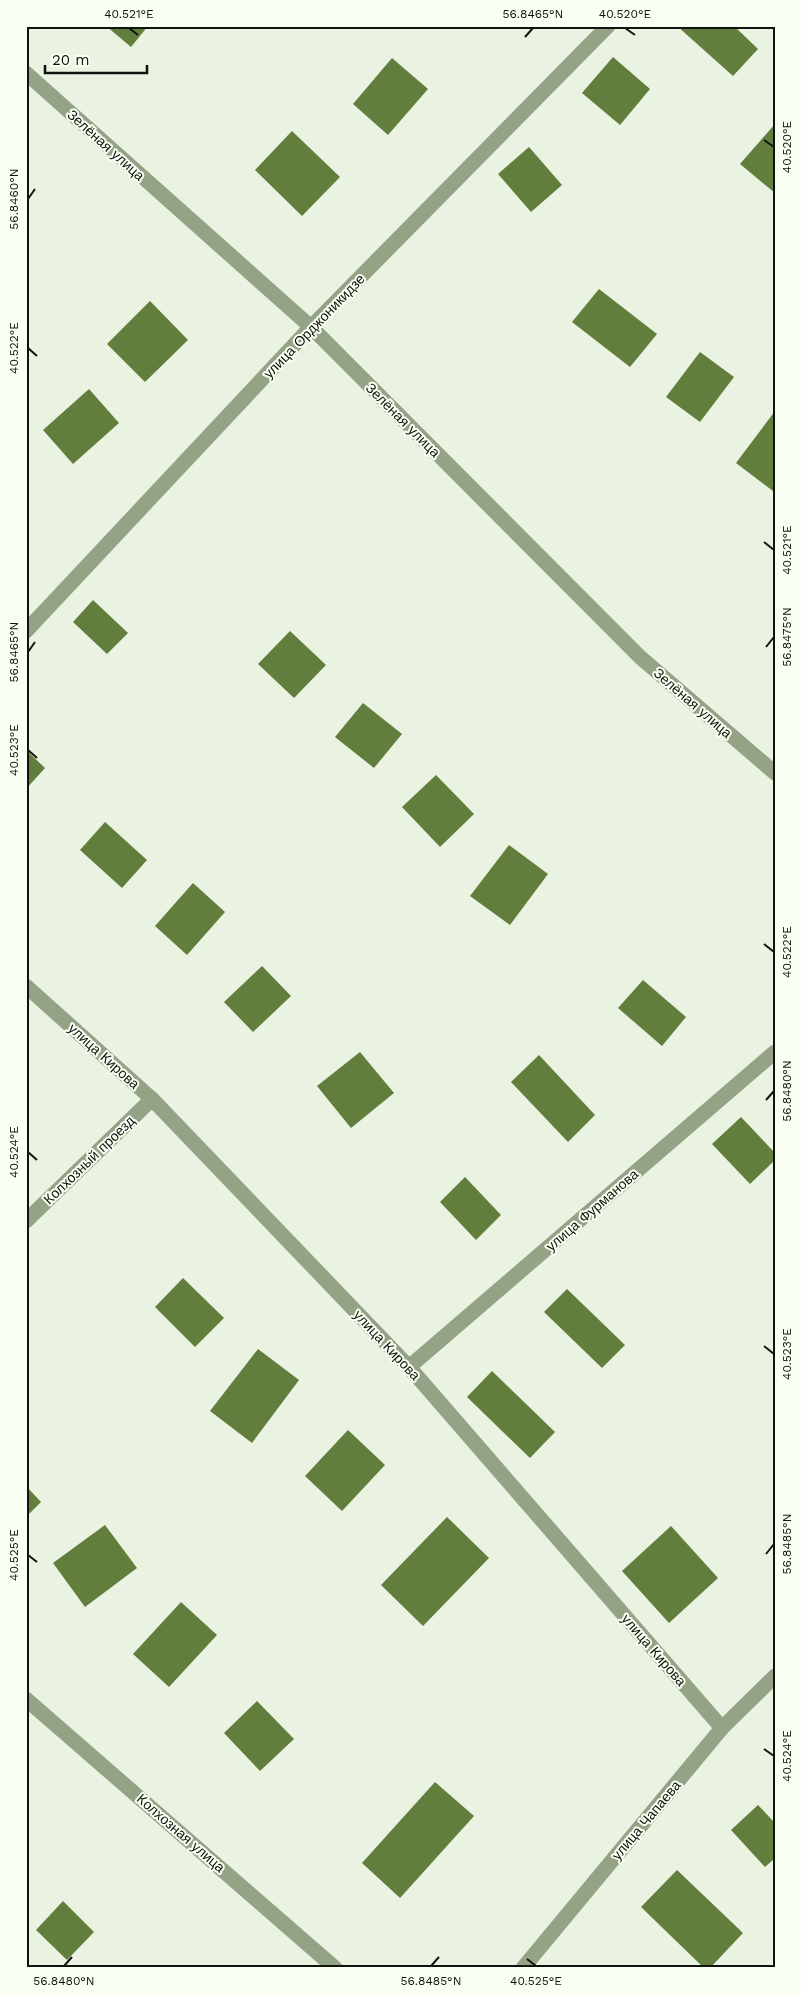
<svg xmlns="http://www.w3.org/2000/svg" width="801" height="1994" viewBox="0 0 801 1994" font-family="'Work Sans',sans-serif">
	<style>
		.building { fill: #617e3c }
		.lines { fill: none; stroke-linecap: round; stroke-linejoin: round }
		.minor { stroke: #94a285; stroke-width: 15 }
		.ticks { fill: none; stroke: #11140e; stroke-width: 2 }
		.labels { text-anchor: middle; stroke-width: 4; stroke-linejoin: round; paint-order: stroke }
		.street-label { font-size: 14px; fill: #11140e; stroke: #f9fff2 }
		.neatline { fill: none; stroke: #11140e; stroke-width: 2 }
		.ticks-label { font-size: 12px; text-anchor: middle; fill: #11140e }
	</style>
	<rect width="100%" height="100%" fill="#eaf2e2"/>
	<g class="building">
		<polygon points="106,26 148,26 131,47"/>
		<polygon points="677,26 734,26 758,49 733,76"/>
		<polygon points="613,57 650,89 620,125 582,93"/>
		<polygon points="392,58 428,89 388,135 353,104"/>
		<polygon points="775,124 775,193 740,164"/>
		<polygon points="292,131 340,177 302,216 255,170"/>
		<polygon points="529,147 562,185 531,212 498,174"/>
		<polygon points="599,289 657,334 630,367 572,322"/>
		<polygon points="150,301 188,340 145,382 107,344"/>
		<polygon points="700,352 734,377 700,422 666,397"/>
		<polygon points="89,389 119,423 73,464 43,430"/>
		<polygon points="775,411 775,488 773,491 736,463"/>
		<polygon points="93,600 128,633 107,654 73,622"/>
		<polygon points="290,631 326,665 294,698 258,664"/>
		<polygon points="363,703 402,734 374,768 335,737"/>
		<polygon points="26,750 45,768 26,789"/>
		<polygon points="436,775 474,814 440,847 402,807"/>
		<polygon points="105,822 147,860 122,888 80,850"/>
		<polygon points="509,845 548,874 510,925 470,896"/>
		<polygon points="193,883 225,912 187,955 155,926"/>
		<polygon points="262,966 291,996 253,1032 224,1002"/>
		<polygon points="643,980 686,1017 662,1046 618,1008"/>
		<polygon points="360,1052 394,1093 351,1128 317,1086"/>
		<polygon points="539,1055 595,1115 568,1142 511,1082"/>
		<polygon points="741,1117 775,1153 775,1160 750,1184 712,1144"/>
		<polygon points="465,1177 501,1215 476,1240 440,1202"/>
		<polygon points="183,1278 224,1318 195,1347 155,1307"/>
		<polygon points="567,1289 625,1345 602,1368 544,1312"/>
		<polygon points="258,1349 299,1380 252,1443 210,1411"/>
		<polygon points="492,1371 555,1432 530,1458 467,1397"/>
		<polygon points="348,1430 385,1465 342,1511 305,1476"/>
		<polygon points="26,1486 41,1502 26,1517"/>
		<polygon points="447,1517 489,1558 423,1626 381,1585"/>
		<polygon points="105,1525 137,1568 85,1607 53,1563"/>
		<polygon points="671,1526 718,1578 669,1623 622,1571"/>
		<polygon points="181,1602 217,1635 169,1687 133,1654"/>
		<polygon points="257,1701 294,1739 260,1771 224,1733"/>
		<polygon points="435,1782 474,1816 400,1898 362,1863"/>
		<polygon points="758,1805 775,1823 775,1858 765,1867 731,1830"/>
		<polygon points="677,1870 743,1933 710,1968 704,1968 641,1907"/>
		<polygon points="63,1901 94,1932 67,1960 36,1930"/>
	</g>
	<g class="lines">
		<g class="minor">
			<polyline points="26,73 311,327 640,657 775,773"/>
			<polyline points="26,631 311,327 608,26"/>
			<polyline points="26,986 152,1099 409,1367 722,1728"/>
			<polyline points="26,1221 152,1099"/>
			<polyline points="409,1367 775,1052"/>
			<polyline points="26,1699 335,1968"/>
			<polyline points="523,1968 722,1728 775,1676"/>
		</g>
	</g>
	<path class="ticks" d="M129,28L138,35M625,28L635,35M525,37L533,28M764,140L774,147M28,199L35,189M28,348L37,356M764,542L774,550M766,647L774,637M28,652L35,642M28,750L37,758M764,944L774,952M766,1100L774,1091M28,1152L37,1160M764,1346L774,1354M766,1554L774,1544M28,1555L37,1562M764,1749L774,1756M527,1959L536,1966M64,1966L72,1957M431,1966L439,1957"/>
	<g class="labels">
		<g class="street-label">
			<text transform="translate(106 145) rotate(42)" y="5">Зелёная улица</text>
			<text transform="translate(314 326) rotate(-46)" y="5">улица Орджоникидзе</text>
			<text transform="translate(403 420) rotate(45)" y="5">Зелёная улица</text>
			<text transform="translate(693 703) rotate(41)" y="5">Зелёная улица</text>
			<text transform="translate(104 1056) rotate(42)" y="5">улица Кирова</text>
			<text transform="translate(89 1160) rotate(-44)" y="5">Колхозный проезд</text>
			<text transform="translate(592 1210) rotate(-41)" y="5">улица Фурманова</text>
			<text transform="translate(387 1345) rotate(47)" y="5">улица Кирова</text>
			<text transform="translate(654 1650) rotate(49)" y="5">улица Кирова</text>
			<text transform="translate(646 1820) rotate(-50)" y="5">улица Чапаева</text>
			<text transform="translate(181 1833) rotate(41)" y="5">Колхозная улица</text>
		</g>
	</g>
	<rect width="801" height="1994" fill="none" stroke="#f9fff2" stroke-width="55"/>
	<path d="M45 65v8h102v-8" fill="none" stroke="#11140e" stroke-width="2.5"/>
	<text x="52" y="65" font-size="15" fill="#11140e" stroke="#f9fff2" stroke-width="4" paint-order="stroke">20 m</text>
	<rect x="28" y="28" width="746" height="1938" class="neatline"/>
	<g class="ticks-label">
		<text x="129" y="18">40.521°E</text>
		<text x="533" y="18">56.8465°N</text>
		<text x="625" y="18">40.520°E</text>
		<text transform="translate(787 147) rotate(-90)" y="4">40.520°E</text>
		<text transform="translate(14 199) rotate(-90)" y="4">56.8460°N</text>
		<text transform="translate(14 348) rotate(-90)" y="4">40.522°E</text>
		<text transform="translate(787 550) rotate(-90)" y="4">40.521°E</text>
		<text transform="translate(787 637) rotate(-90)" y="4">56.8475°N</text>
		<text transform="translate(14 652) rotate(-90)" y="4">56.8465°N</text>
		<text transform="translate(14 750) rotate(-90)" y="4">40.523°E</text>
		<text transform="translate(787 952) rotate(-90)" y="4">40.522°E</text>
		<text transform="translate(787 1091) rotate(-90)" y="4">56.8480°N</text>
		<text transform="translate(14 1152) rotate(-90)" y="4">40.524°E</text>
		<text transform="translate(787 1354) rotate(-90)" y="4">40.523°E</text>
		<text transform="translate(787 1544) rotate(-90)" y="4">56.8485°N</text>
		<text transform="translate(14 1555) rotate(-90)" y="4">40.525°E</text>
		<text transform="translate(787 1756) rotate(-90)" y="4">40.524°E</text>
		<text x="64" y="1985">56.8480°N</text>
		<text x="431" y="1985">56.8485°N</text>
		<text x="536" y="1985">40.525°E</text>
	</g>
</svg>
